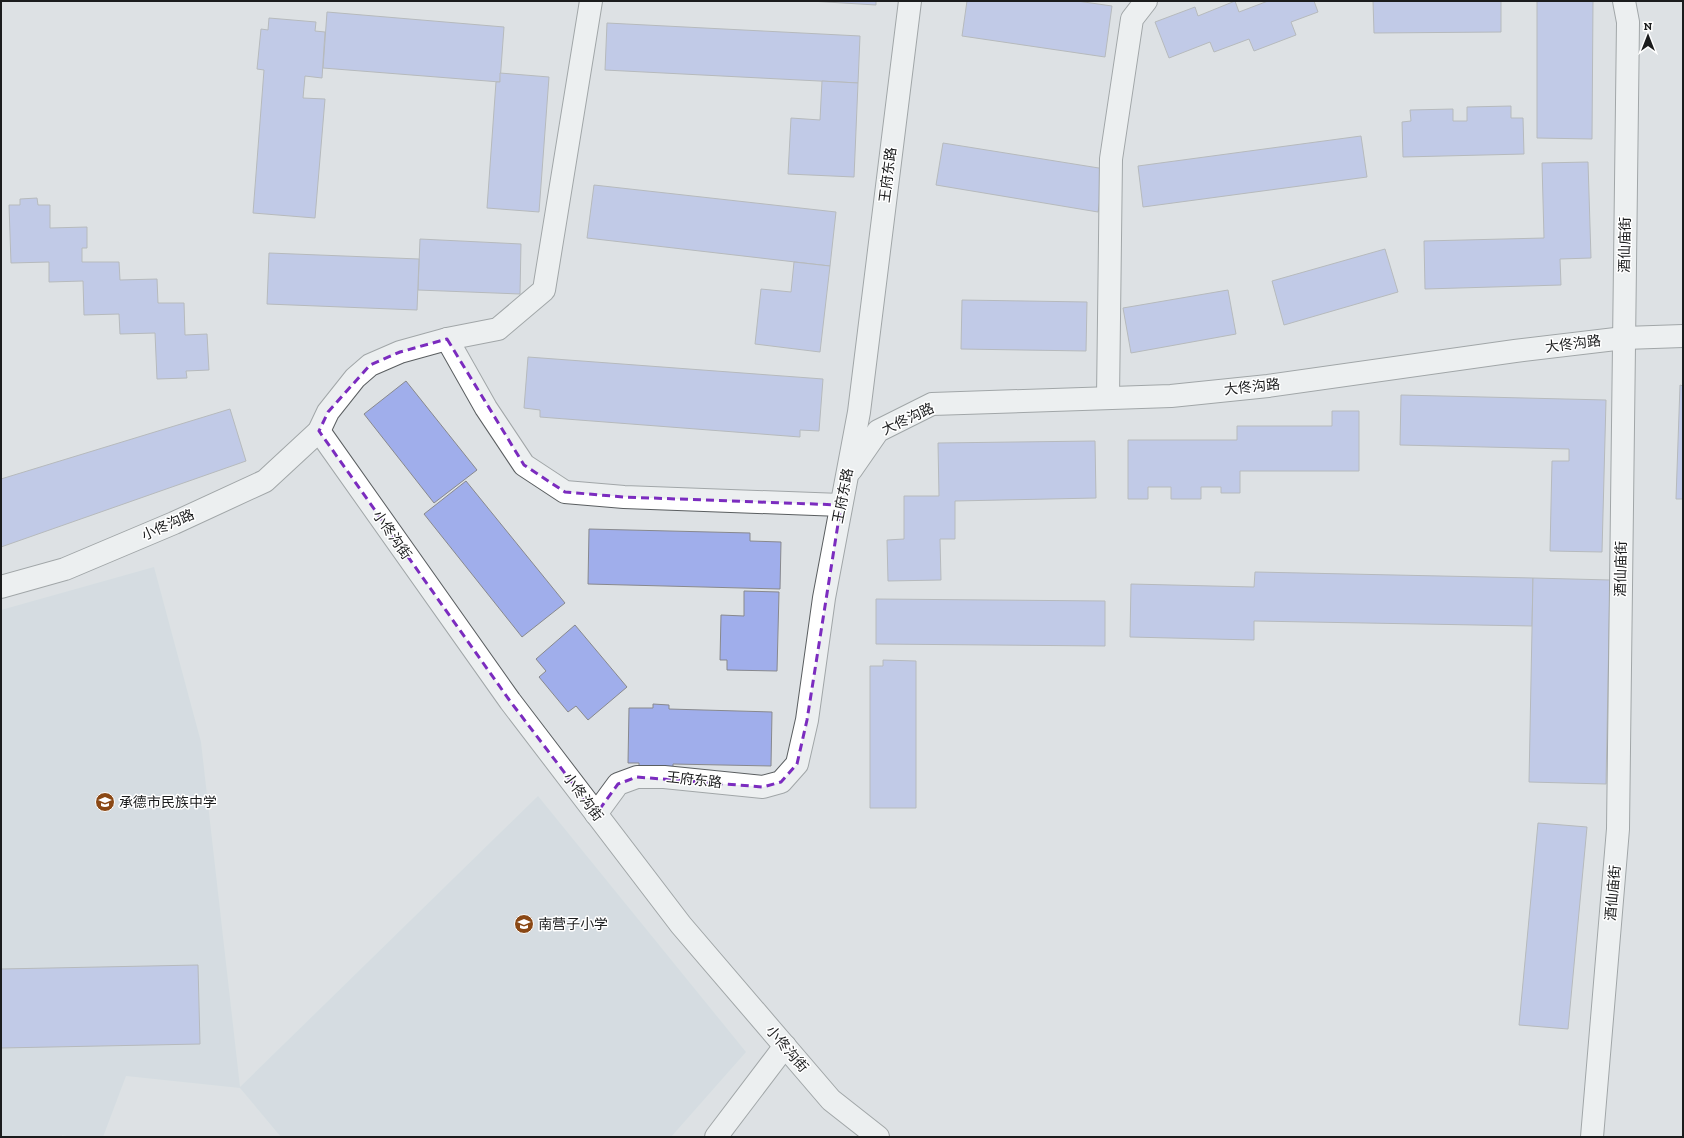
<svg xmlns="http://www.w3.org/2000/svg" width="1684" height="1138" viewBox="0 0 1684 1138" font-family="'Zilla Slab','Noto Sans SC',serif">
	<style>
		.built { fill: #ccd6de }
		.building { fill: #a0aeeb; stroke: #88898d }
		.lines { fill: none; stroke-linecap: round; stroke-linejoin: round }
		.minor-casing { stroke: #5a5e60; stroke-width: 24 }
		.minor { stroke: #fff; stroke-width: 22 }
		.marked { fill: none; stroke: #7b2cbf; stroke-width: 3; stroke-dasharray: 8 5; stroke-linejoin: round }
		.labels { text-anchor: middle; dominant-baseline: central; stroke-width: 3; stroke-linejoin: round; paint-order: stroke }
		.street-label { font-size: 14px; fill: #1b1c1d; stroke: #fff }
		.poi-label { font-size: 14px; fill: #1b1c1d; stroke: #fff; text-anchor: start }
	</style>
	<rect width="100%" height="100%" fill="#dde1e4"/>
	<path class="built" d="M154 567 201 742 240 1087 538 796 746 1052 671 1137H281L240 1088 126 1076 103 1137H71L62 1135V1137H1V610Z"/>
	<g class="building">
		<path d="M810 1H876V5Z"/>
		<path d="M967 1H1077L1112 6 1105 57 962 36Z"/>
		<path d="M1235 1 1239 12 1268 1H1314L1318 12 1291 22 1296 35 1254 51 1249 39 1214 52 1210 42 1169 58 1155 22 1195 7 1198 16Z"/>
		<path d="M1373 1H1501V32L1374 33Z"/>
		<path d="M1537 1H1593L1592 139 1537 138Z"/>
		<path d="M327 12 504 27 500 82 323 68Z"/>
		<path d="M269 18 316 22 315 31 325 32 322 78 305 76 303 98 325 99 315 218 253 213 264 70 257 69 261 29 268 30Z"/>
		<path d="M607 23 860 36 858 83 605 70Z"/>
		<path d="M500 73 549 77 539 212 487 208 496 82H500Z"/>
		<path d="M822 81 858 83 854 177 788 174 791 118 820 120Z"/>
		<path d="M1511 106V118H1523L1524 154 1403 157 1402 122 1411 121 1410 110 1453 109V121H1467V107Z"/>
		<path d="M1361 136 1367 177 1143 207 1138 166Z"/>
		<path d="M943 143 1105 169 1098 212 936 185Z"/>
		<path d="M1588 162 1591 258 1560 259 1561 285 1425 289 1424 241 1544 238 1542 163Z"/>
		<path d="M594 185 836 212 830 266 587 238Z"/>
		<path d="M37 198 38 205H50V228L87 227V248H82V262H119L120 280 157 279 158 303H184L185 335 207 334 209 370 186 371 187 378 157 379 155 333 120 334 119 314 84 315 83 281 49 282V262L11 263 9 205H20V199Z"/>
		<path d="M420 239 521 244 520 294 418 290Z"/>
		<path d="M1385 249 1398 292 1284 325 1272 281Z"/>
		<path d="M269 253 419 259 417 310 267 304Z"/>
		<path d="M794 262 830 266 820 352 755 344 761 289 791 292Z"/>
		<path d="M1228 290 1236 334 1131 353 1123 308Z"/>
		<path d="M962 300 1087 302 1086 351 961 349Z"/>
		<path d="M528 357 823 379 819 431 800 430V437L540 417V410L524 408Z"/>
		<path d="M406 381 477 470 434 503 364 414Z"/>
		<path d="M1680 385 1683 386V499H1676Z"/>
		<path d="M1401 395 1606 400 1602 552 1550 551 1552 461H1569V449L1400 445Z"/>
		<path d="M230 409 246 461 1 547V479Z"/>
		<path d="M1332 411H1359V471H1240V493H1221V487H1201V499H1171V487H1148V499H1128V440H1237V426H1332Z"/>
		<path d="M1095 441 1096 498 955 501V539H940L941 580 888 581 887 540 904 539V496H939L938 443Z"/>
		<path d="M466 481 565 603 522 637 424 514Z"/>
		<path d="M589 529 750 533V541L781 542 780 589 588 584Z"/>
		<path d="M1255 572 1533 578 1532 626 1254 621V640L1130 637 1131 584 1254 587Z"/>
		<path d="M1533 578 1610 580 1606 784 1529 782Z"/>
		<path d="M744 591 779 592 777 671 727 670V660H720L721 615 744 616Z"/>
		<path d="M876 599 1105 601V646L876 644Z"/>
		<path d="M575 625 627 687 588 720 576 706 568 712 539 677 546 671 536 659Z"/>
		<path d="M883 660 916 661V808H870V666H883Z"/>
		<path d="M653 704 669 705V709L772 712 771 766 673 764V769L639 768V763H628L629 708H653Z"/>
		<path d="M1538 823 1587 827 1568 1029 1519 1025Z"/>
		<path d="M198 965 200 1044 1 1048V969Z"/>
	</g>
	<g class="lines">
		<defs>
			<g id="minor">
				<path d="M447 339 486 408 524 465 565 492 624 497 841 505"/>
				<path d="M1108 398 1111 159 1132 19 1146 1"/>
				<path d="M319 431 510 701 681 925 831 1100 878 1137"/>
				<path d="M851 470 878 431 932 404 1171 396 1268 386 1515 351 1624 338 1683 336"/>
				<path d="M1 587 65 569 174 523 265 481 319 431 328 412 355 378 370 365 400 352 447 339 498 329 544 290 591 1"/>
				<path d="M596 814 618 784 637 777H664L763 787 781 782 797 764 807 720 824 598 859 412 910 1"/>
				<path d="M716 1137 785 1046"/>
				<path d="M1592 1137 1618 829 1628 22 1624 1"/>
			</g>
		</defs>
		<use href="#minor" class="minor-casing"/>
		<use href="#minor" class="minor"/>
	</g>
	<path d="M0 0H1684V1138H0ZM447 339 524 465 565 492 624 497 841 505 807 720 797 764 781 782 763 787 637 777 618 784 596 814 510 701 319 431 328 412 370 365 400 352Z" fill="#dde1e4" fill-opacity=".55" fill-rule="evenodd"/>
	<path class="marked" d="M447 339 524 465 565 492 624 497 841 505 807 720 797 764 781 782 763 787 637 777 618 784 596 814 510 701 319 431 328 412 370 365 400 352Z"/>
	<defs>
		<symbol id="school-disc" viewBox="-11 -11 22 22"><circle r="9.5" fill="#8a4815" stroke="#fff"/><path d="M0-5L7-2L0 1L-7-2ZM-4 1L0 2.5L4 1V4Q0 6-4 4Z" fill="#fff"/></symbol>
	</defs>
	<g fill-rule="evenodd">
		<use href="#school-disc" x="94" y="791" width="22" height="22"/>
		<use href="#school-disc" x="513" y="913" width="22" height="22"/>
	</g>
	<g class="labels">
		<g class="street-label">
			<text transform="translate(888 175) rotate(-83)">王府东路</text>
			<text transform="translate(1625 245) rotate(-89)">酒仙庙街</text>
			<text transform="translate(1573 344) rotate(-7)">大佟沟路</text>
			<text transform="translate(1252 387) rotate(-6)">大佟沟路</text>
			<text transform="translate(908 419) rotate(-25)">大佟沟路</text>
			<text transform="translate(843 496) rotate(-79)">王府东路</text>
			<text transform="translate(168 525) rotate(-24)">小佟沟路</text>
			<text transform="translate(392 535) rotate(55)">小佟沟街</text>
			<text transform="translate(1621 569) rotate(-89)">酒仙庙街</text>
			<text transform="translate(694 780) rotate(6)">王府东路</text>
			<text transform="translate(583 797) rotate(53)">小佟沟街</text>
			<text transform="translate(1613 893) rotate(-85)">酒仙庙街</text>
			<text transform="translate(787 1049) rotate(49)">小佟沟街</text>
		</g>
		<g class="poi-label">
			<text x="119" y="802">承德市民族中学</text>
			<text x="538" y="924">南营子小学</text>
		</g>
	</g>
	<rect width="1684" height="1138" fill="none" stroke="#1b1c1d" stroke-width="4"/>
	<g transform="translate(1648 36)" stroke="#ffffff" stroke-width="3" paint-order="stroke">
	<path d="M0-3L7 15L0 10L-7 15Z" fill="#1b1c1d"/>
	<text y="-6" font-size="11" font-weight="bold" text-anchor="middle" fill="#1b1c1d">N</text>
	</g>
</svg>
